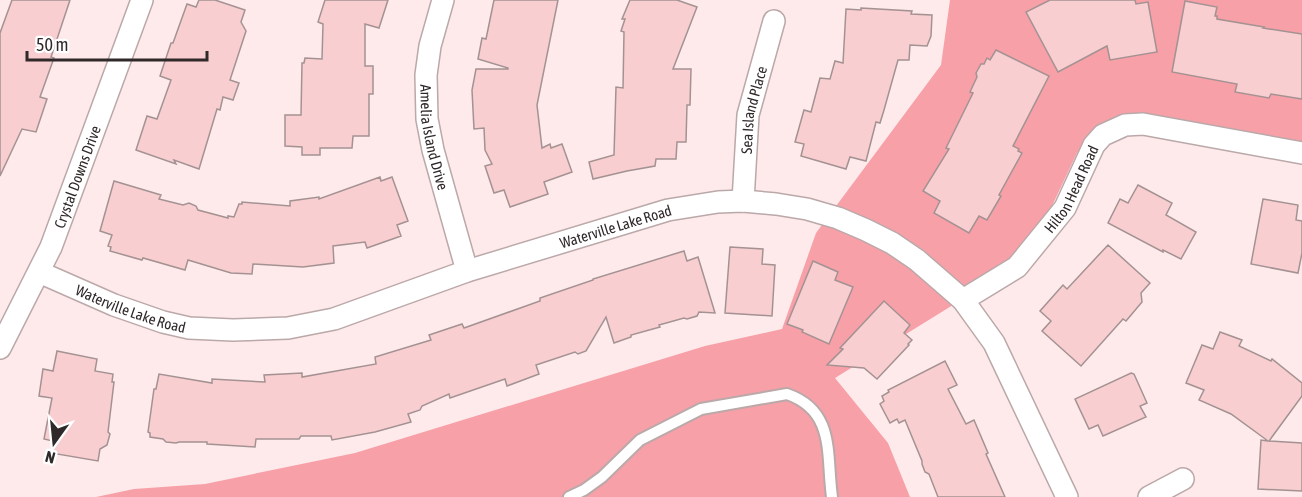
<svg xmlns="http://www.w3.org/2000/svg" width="1302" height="497" viewBox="0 0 1302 497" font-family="'Asap Condensed',sans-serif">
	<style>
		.green { fill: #f7a0a8 }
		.building { fill: #f8ced0; stroke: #a49293; stroke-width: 1.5 }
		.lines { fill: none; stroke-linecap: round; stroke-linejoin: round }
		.service-casing { stroke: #bba8a9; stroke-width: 14 }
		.minor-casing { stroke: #bba8a9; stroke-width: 24 }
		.service { stroke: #fff; stroke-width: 10 }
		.minor { stroke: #fff; stroke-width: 21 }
		.labels { text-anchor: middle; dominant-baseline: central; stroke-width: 4.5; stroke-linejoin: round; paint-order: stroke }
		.street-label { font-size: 15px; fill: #302929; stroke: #fff }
	</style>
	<rect width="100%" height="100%" fill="#feeaeb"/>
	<path class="green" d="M950 0H1302V152L1131 119 1087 138 1077 153 1051 208 1027 242 1000 267 961 300 835 378 888 443 910 497H96L134 489 205 484 355 453 705 346 782 329 816 233 941 65Z"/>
	<g class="building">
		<path d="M12 0H70L51 57 54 58 40 97 47 99 36 132 22 129 0 176V33Z"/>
		<path d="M199 0H215L245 10 241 22 246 31 230 80 239 83 233 100 223 97 220 110 217 109 199 169 174 160 176 164 136 150 147 116 157 119 171 80 160 76 171 43H173L187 4 196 7Z"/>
		<path d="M325 0H388L379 28 365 24V66H373V94H369V136H353L352 148H320V155H302V147L285 146V115H301L302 63H304L305 58 322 59 323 24 318 22Z"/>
		<path d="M494 0H558L537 105 542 148 550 144 551 148 562 144 572 172 544 182 548 194 510 207 504 190 494 193 485 166 492 164 485 150 484 128 474 129 472 90 476 69H508V68L478 59 482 38 486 39Z"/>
		<path d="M630 0H677L697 7 673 69H691L690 105H687L686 142H677L676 159H656L655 166 627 171 593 179 589 162 614 155 616 87 623 88 624 32 621 31 625 19H622Z"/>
		<path d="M1050 0H1135L1136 4 1148 2 1157 52 1110 60 1107 46 1058 72 1026 12Z"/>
		<path d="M1185 1 1217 7 1215 16H1217V19L1264 27 1263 28 1302 34V99L1271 94 1269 98 1235 92 1237 84 1172 72Z"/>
		<path d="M861 8 912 11 911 14 932 15 931 36 927 46 910 45 909 60H898L884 110 880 123 876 122 866 161 850 157 846 169 801 156 804 144 795 142 804 110 811 112 820 78 830 79 835 61 843 63 846 9 861 10Z"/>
		<path d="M996 50 1049 76 1013 146 1019 149 1018 151 1022 153 999 195 1001 196 987 220 979 216 969 233 934 213 940 201 923 191 949 149 946 148 973 93 970 92 977 77 976 73 981 64H984L987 58 990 60Z"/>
		<path d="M380 177 381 181 392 177 408 221 397 225 401 236 367 248 365 242 333 246 334 263 303 267 253 264 252 274 231 273 188 260 185 270 143 258 142 260 110 251 111 247 108 246 112 235 100 231 114 181 161 195 159 199 183 205 189 203 196 206 198 210 228 218V216L234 217 239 204H242V202L290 206V201L319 197V199Z"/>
		<path d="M1138 185 1172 203 1166 215 1196 232 1181 259 1163 250V252L1108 223 1120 199 1128 203Z"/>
		<path d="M1263 199 1298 205 1296 220 1302 221V253L1298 273 1251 264Z"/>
		<path d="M1108 245 1150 283 1141 293 1142 302 1126 321 1123 319 1081 366 1042 331 1051 321 1040 311 1063 285 1067 289Z"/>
		<path d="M730 247 763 249 762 264 775 265 772 316 725 313Z"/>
		<path d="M684 251 687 261 698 257 715 313 699 312 697 316 687 319 684 318 659 325 660 327 631 335V337L614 343 606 317 586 351 578 354 575 352 536 365 539 374 507 386 505 379 450 398 449 394 422 406 420 410 408 414 411 422 375 432 332 440 331 436H301L299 439H256L255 447 207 444V442H179L176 443 166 442 163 439 150 437V433L148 432 154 389H156L159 374 212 383V379L265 382 264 375 302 373V377L376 364 375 357 431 340 429 335 462 324 464 328 540 301V298L593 280V279Z"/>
		<path d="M813 261 838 272 835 280 853 287 829 344 802 332 803 330 787 324Z"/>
		<path d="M884 301 910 325 904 333 912 340 908 344 909 345 877 379 864 368 827 365 843 349 840 348Z"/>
		<path d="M1220 332 1242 340 1239 346 1271 361 1272 359 1302 383V396L1269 441 1302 443V491L1258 489 1261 440 1268 441 1231 414 1199 400 1204 390 1186 383 1202 345 1213 349Z"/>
		<path d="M57 351 97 359 95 371 113 374 112 382H114L108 432 110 434 107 445 100 449 98 461 51 453 53 441 44 439 52 398 39 396 43 369 53 371Z"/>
		<path d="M945 361 957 385 948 389 966 424 974 420 988 453 986 454 1005 497H938L929 474 925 472 922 464V461L905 420 899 423 897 419 890 423 880 404 884 401 882 396 889 392 888 390Z"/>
		<path d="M1131 373 1134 374 1147 403 1140 406 1146 417 1103 436 1098 425 1089 429 1075 399Z"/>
	</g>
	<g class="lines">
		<defs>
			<path id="service" d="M569 497 584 490 602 477 640 440 701 409 787 394C836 411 826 455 832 497"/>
			<g id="minor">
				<path id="s1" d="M443 0 430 46 426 75 427 119 433 150 467 271"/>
				<path id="s2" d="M743 201 748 115 774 21"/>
				<path id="s3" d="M39 272 114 305 163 322 189 328 233 330 288 328 334 319 467 271 668 210 718 202 743 201 776 204 807 209 838 218 866 230 892 243 917 260 963 300 994 343 1067 497"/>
				<path id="s4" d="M963 300 1017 267 1065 208 1094 145 1103 135 1125 125 1143 124 1302 153"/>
				<path id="s5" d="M0 348 51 247 142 0"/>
				<path d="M1149 497 1183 479"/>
			</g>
		</defs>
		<use href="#service" class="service-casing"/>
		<use href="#minor" class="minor-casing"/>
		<use href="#service" class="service"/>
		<use href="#minor" class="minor"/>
	</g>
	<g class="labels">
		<g class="street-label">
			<text stroke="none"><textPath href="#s2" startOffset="92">Sea Island Place</textPath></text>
			<text stroke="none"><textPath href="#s1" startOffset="140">Amelia Island Drive</textPath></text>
			<text stroke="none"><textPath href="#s5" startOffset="188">Crystal Downs Drive</textPath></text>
			<text stroke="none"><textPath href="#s4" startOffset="159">Hilton Head Road</textPath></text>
			<text stroke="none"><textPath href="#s3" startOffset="603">Waterville Lake Road</textPath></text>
			<text stroke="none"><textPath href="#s3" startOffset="99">Waterville Lake Road</textPath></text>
		</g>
	</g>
	<g transform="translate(54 443) rotate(195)" stroke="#ffffff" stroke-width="4.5" paint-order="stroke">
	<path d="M0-4.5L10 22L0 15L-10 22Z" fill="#302929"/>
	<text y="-9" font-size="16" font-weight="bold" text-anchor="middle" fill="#302929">N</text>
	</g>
	<path d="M27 51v9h180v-9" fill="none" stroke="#302929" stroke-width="3"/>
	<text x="36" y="51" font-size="18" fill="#302929" stroke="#ffffff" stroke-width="4.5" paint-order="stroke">50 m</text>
</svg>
